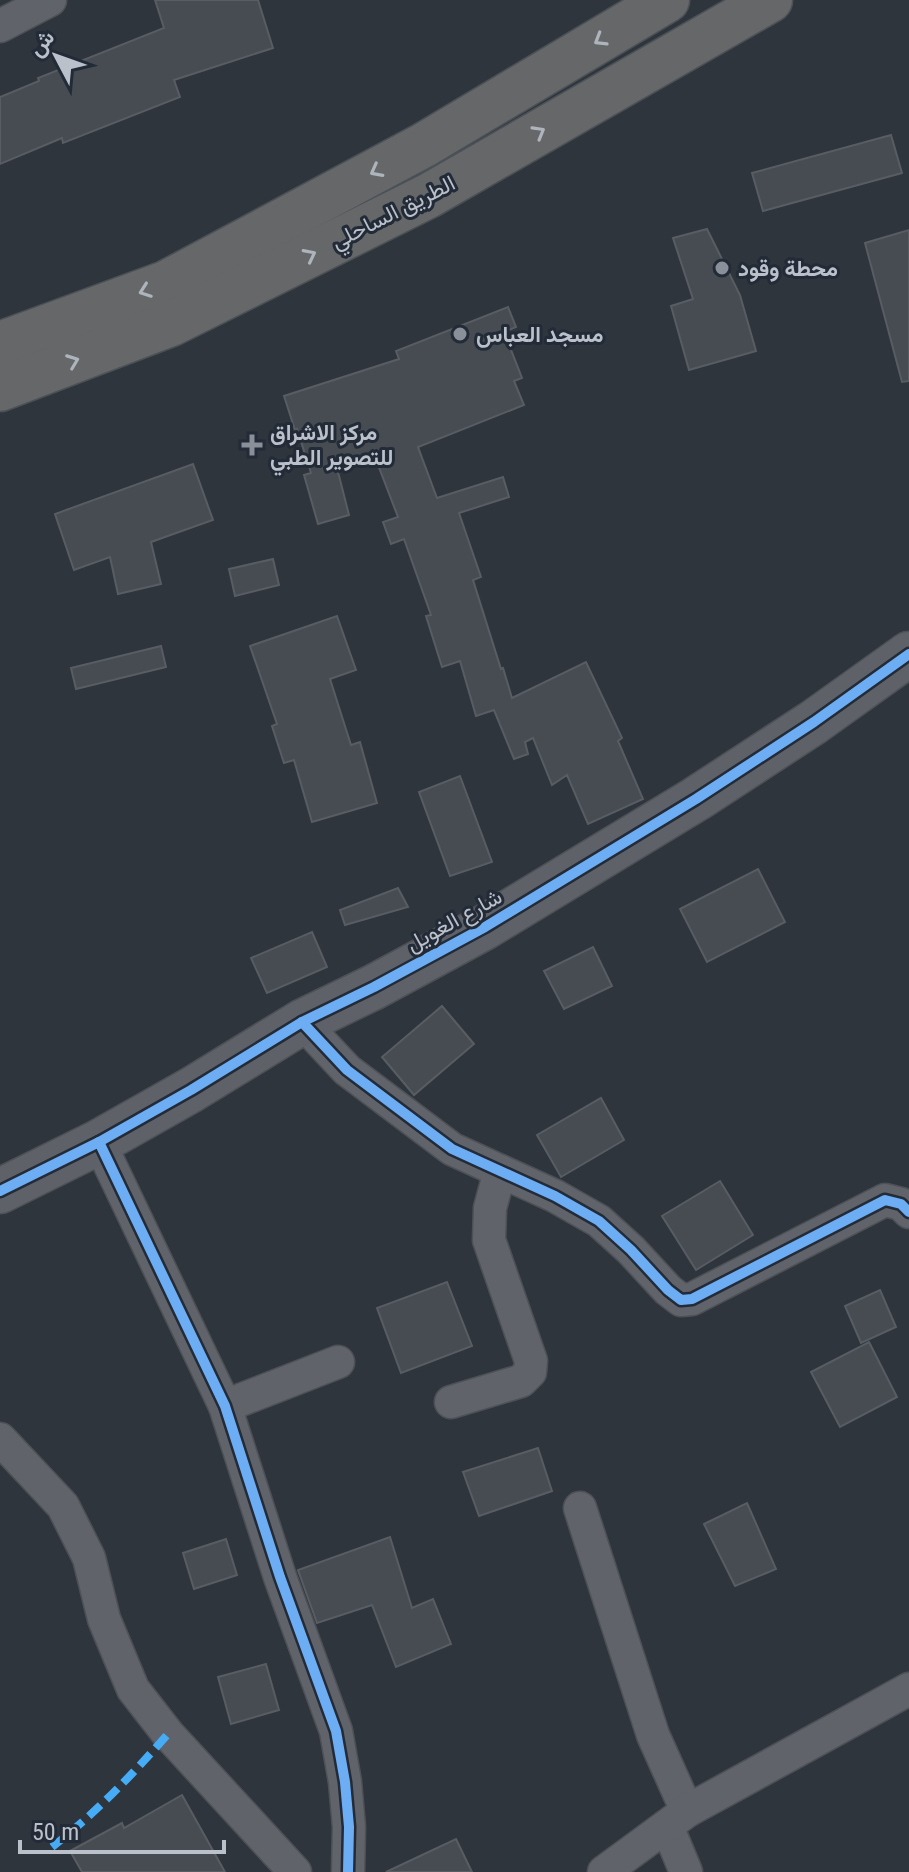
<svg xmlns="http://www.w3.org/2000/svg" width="909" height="1872" viewBox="0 0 909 1872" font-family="'Roboto Condensed',Vazirmatn,sans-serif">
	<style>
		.building { fill: #474c52; stroke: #585c63; stroke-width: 2 }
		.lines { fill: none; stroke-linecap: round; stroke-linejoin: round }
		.street-casing { stroke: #4d5157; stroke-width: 35 }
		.secondary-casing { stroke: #4d5157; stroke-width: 47 }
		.highway-casing { stroke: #4c5157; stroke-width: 47 }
		.street { stroke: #60636a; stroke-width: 32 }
		.secondary { stroke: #5e6268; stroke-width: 44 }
		.highway { stroke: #656769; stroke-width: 44 }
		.quiet { stroke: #46acf6; stroke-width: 8; stroke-dasharray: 16 8; stroke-linecap: butt }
		.cycleway-casing { stroke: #222b37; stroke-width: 15 }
		.cycleway { stroke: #6dadf4; stroke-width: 10 }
		.oneway { stroke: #aeb4bc }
		.poi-dot { fill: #8a9099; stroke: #222b37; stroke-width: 3 }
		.labels { text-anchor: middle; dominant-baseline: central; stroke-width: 6; stroke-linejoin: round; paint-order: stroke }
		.street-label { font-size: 22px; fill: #bbc1cb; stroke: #222b37 }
		.poi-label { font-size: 22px; font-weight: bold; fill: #bbc1cb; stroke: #222b37; text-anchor: start }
	</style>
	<rect width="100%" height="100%" fill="#2f353c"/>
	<g class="building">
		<path d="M155 0H258L273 48 174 80 180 97 63 143 62 138 0 164V97L39 81 38 78 164 28Z"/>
		<path d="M891 135 902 173 763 211 752 173Z"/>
		<path d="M707 229 740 295 756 351 689 370 671 306 693 299 673 238Z"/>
		<path d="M909 230V381L902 382 865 243Z"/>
		<path d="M508 307 516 327 504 332 522 378 514 381 524 405 418 447 437 498 503 477 509 497 459 513 481 577 473 580 501 669 503 668 512 698 586 662 622 738 618 741 643 799 588 824 567 775 552 785 533 738 525 742 528 754 514 759 494 710 476 716 460 661 442 667 426 616 431 615 404 539 391 544 383 522 398 517 373 452 336 464 349 515 318 524 304 475 311 473 297 429 295 430 284 396 399 359 396 351Z"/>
		<path d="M193 464 213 520 151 542 161 584 118 594 110 557 74 570 55 514Z"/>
		<path d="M273 559 279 585 235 596 229 569Z"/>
		<path d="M337 616 356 670 330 679 351 745 360 742 377 803 312 822 294 760 284 763 272 726 277 724 250 646Z"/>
		<path d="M161 646 166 667 76 689 71 668Z"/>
		<path d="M460 776 492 862 450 876 419 792Z"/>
		<path d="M758 869 785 922 707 962 680 909Z"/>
		<path d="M398 888 408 907 345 925 340 910Z"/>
		<path d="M312 932 327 967 267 993 251 958Z"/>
		<path d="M593 947 612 986 564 1009 544 971Z"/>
		<path d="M442 1006 474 1044 414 1095 382 1057Z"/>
		<path d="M601 1098 624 1140 561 1177 537 1135Z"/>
		<path d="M720 1181 753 1235 696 1270 662 1216Z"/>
		<path d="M447 1282 472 1346 401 1373 377 1308Z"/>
		<path d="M880 1290 896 1327 861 1343 845 1306Z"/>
		<path d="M869 1342 897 1397 840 1427 811 1372Z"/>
		<path d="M538 1448 552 1491 479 1516 463 1472Z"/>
		<path d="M747 1503 776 1569 735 1586 704 1524Z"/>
		<path d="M390 1537 412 1608 433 1599 451 1644 396 1667 372 1605 317 1623 298 1570Z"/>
		<path d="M226 1539 237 1575 194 1589 183 1553Z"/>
		<path d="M266 1664 279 1710 231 1724 218 1677Z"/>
		<path d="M182 1795 225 1872H82L70 1851 122 1823 124 1828Z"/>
		<path d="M456 1839 472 1872H386Z"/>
	</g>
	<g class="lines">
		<defs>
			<g id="street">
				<path d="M0 26 50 0"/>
				<path d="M302 1022 347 1070 452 1149 555 1196 599 1221 631 1250 668 1290 681 1300 692 1299 885 1200 901 1204 909 1212"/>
				<path d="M99 1142 225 1406 280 1577 336 1731 345 1782 349 1827 348 1872"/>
				<path d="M451 1402 521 1381 530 1372 531 1361 489 1240 490 1208 500 1171"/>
				<path d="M225 1406 338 1362"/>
				<path d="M0 1439 63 1506 89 1558 104 1619 133 1689 168 1734 295 1872"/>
				<path d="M580 1508 653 1735 687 1811"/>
				<path d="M667 1826 686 1872"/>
				<path d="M604 1872 687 1811 909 1689"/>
			</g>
			<path id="secondary" d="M0 1191 99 1142 191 1090 302 1022 374 987 485 927 696 799 814 722 909 654"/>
			<g id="highway">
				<path d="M0 344 166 283 424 145 667 0"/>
				<path d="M0 389 171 324 428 196 770 0"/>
			</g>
		</defs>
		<use href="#street" class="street-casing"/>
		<use href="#secondary" class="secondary-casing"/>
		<use href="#highway" class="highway-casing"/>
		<use href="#street" class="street"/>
		<use href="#secondary" class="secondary"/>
		<use href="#highway" class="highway"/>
		<path class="quiet" d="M52 1847C97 1812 130 1777 168 1734"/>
		<defs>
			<g id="cycleway">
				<path d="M302 1022 347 1070 452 1149 555 1196 599 1221 631 1250 668 1290 681 1300 692 1299 885 1200 901 1204 909 1212"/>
				<path d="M99 1142 225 1406 280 1577 336 1731 345 1782 349 1827 348 1872"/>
				<path d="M0 1191 99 1142 191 1090 302 1022 374 987 485 927 696 799 814 722 909 654"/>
			</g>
		</defs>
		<use href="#cycleway" class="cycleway-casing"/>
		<use href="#cycleway" class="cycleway"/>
	</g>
	<defs><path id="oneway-chevron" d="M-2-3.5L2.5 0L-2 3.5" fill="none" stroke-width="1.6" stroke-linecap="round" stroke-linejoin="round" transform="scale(2)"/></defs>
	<g class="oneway">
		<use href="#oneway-chevron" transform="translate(600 40) rotate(149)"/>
		<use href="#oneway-chevron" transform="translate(539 132) rotate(-30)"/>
		<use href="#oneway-chevron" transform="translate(376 171) rotate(152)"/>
		<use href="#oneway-chevron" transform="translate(310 255) rotate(-27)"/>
		<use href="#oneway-chevron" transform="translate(145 291) rotate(160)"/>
		<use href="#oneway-chevron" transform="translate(73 361) rotate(-21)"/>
	</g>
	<g class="poi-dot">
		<circle cx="722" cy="268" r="8"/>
		<circle cx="460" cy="334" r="8"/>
		<path d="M248 433h8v8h8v8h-8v8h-8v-8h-8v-8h8z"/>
	</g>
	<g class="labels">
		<g class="street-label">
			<text transform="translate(393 212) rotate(-27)">الطريق الساحلي</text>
			<text transform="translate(454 920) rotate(-29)">شارع الغويل</text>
		</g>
		<g class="poi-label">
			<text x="738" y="268">محطة وقود</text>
			<text x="476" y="334">مسجد العباس</text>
			<text x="270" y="432">مركز الاشراق<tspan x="270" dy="25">للتصوير الطبي</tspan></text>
		</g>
	</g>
	<g transform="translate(56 56) rotate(311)" stroke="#222b37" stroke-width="6" paint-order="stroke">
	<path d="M0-6L14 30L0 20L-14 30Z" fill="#bbc1cb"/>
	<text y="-12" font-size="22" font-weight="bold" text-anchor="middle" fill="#bbc1cb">ش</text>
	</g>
	<path d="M20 1840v12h204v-12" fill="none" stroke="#bbc1cb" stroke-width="4"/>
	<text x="32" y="1840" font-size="24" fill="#bbc1cb" stroke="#222b37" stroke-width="6" paint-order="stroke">50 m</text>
</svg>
